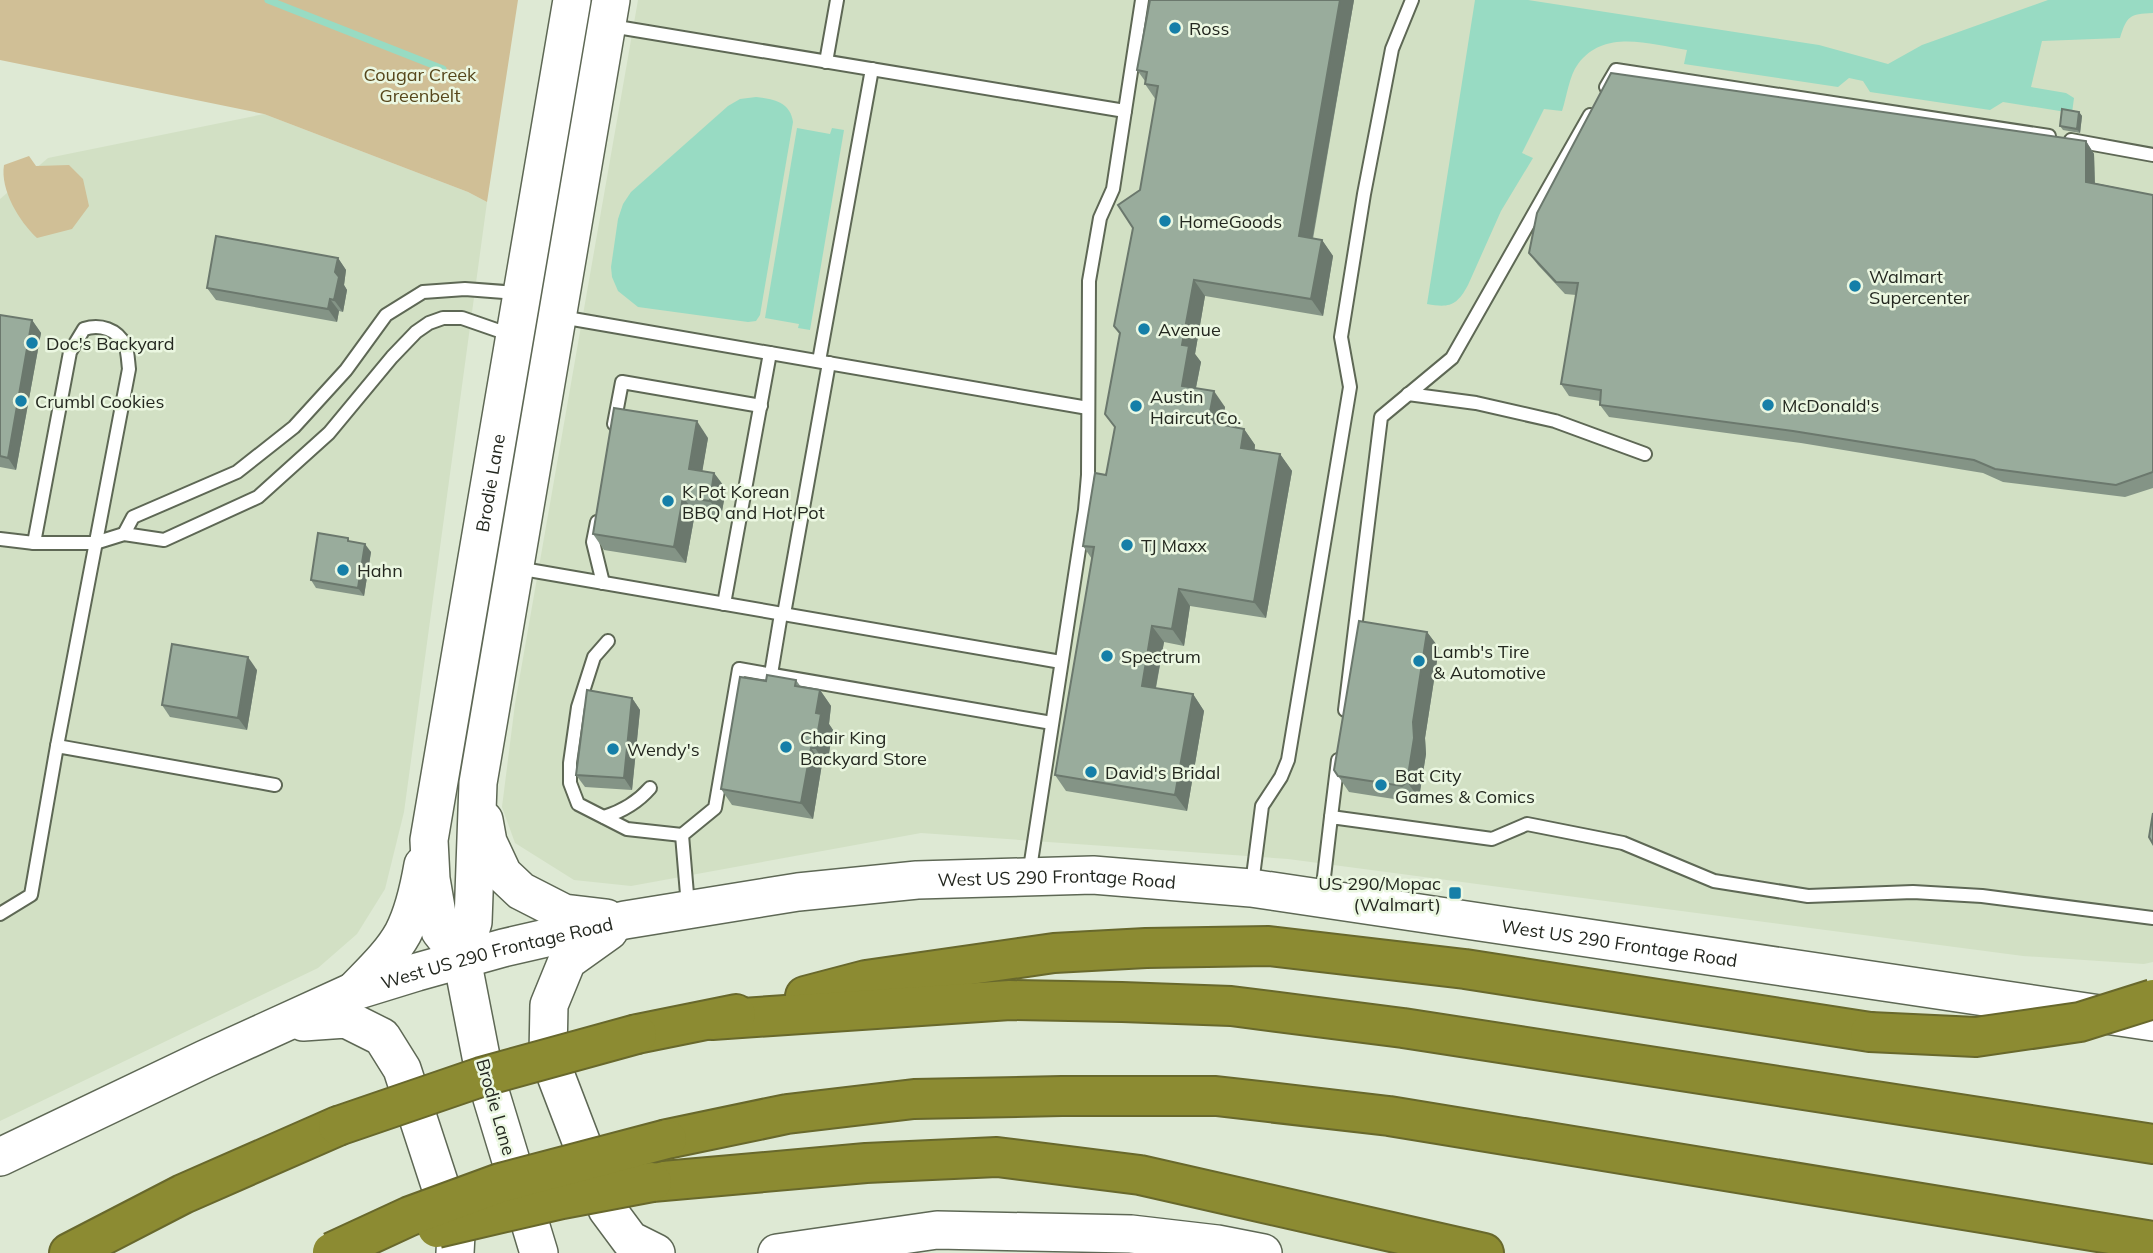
<svg xmlns="http://www.w3.org/2000/svg" width="2153" height="1253" viewBox="0 0 2153 1253" font-family="Mulish,sans-serif">
	<style>
		.built { fill: #d2e0c4 }
		.green { fill: #d0bf96 }
		.water { fill: #98dbc3 }
		.lines { fill: none; stroke-linecap: round; stroke-linejoin: round }
		.stream { stroke: #98dbc3; stroke-width: 7 }
		.service-casing { stroke: #5e6855; stroke-width: 16 }
		.secondary-casing { stroke: #5e6855; stroke-width: 40 }
		.motorway-casing { stroke: #68682c; stroke-width: 42 }
		.service { stroke: #fff; stroke-width: 12 }
		.secondary { stroke: #fff; stroke-width: 37 }
		.motorway { stroke: #8c8b32; stroke-width: 38 }
		.motorway-bridge-casing { stroke: #68682c; stroke-width: 42; stroke-linecap: butt }
		.motorway-bridge { stroke: #8c8b32; stroke-width: 38 }
		.wall { fill: #849486 }
		.shaded-wall { fill: #6b786d }
		.building { fill: #99ac9c; stroke: #6b786d; stroke-width: 2 }
		.poi-dot { fill: #157fa8; stroke: #ebf7e1; stroke-width: 2.5 }
		.labels { text-anchor: middle; dominant-baseline: central; stroke-width: 5; stroke-linejoin: round; paint-order: stroke }
		.poi-label { font-size: 18px; fill: #242820; stroke: #ebf7e1; text-anchor: start }
		.park-label { font-size: 18px; fill: #56461b; stroke: #ebf7e1 }
		.street-label { font-size: 18px; fill: #242820; stroke: #ebf7e1 }
	</style>
	<rect width="100%" height="100%" fill="#dee9d4"/>
	<g class="built">
		<path d="M638 0H2153V962L2144 964 2023 956 1288 859 921 833 631 886 574 880 515 843 502 807 515 704Z"/>
		<path d="M264 114 468 192 487 202 404 812 385 889 357 934 318 968 0 1121V199L48 158Z"/>
	</g>
	<g class="green">
		<path d="M0 0H518L487 202 468 192 264 114 0 60Z"/>
		<path d="M29 156 36 166 69 165 83 179 89 206 72 229 37 238C19 221 0 190 4 165Z"/>
	</g>
	<g class="water">
		<path d="M1475 0H1528L1819 45 1888 64 1922 45 2048 0H2153V13C2129 14 2127 16 2120 38L2042 41 2031 87 2066 93 2074 98 2072 113 2003 102 1990 110 1870 92 1863 81 1849 78 1838 87 1684 64 1687 50C1651 45 1605 28 1578 64 1569 76 1567 96 1562 111L1544 109 1522 153 1533 158 1501 211 1468 285C1457 306 1449 308 1427 304Z"/>
		<path d="M756 97C774 99 790 102 793 122L760 315 756 321 748 322 638 307 618 291 612 277 611 267 618 219 623 204 631 192 728 106 740 99Z"/>
		<path d="M797 128 830 134 832 128 844 130 810 330 798 328 799 324 765 318Z"/>
	</g>
	<g class="lines">
		<path class="stream" d="M268 0 443 69"/>
		<defs>
			<g id="service">
				<path d="M611 26 1125 111"/>
				<path d="M826 62 837 0"/>
				<path d="M1606 87 1616 70 2049 136"/>
				<path d="M2071 140 2153 155"/>
				<path d="M561 317 1088 408"/>
				<path d="M819 361 872 69"/>
				<path d="M1408 394 1476 403 1555 421 1645 454"/>
				<path d="M614 424 622 382 761 406"/>
				<path d="M597 522 593 542 603 583"/>
				<path d="M124 534 133 517 237 472 294 427 346 370 386 315 423 292 465 289 518 293"/>
				<path d="M0 539 34 543H95L124 534 164 540 258 497 329 433 392 357 416 332 429 323 443 318H462L511 335"/>
				<path d="M34 543 70 352 84 329C100 324 117 329 125 345 128 351 128 362 129 369L57 746"/>
				<path d="M517 568 1061 662"/>
				<path d="M724 604 770 353"/>
				<path d="M784 614 829 363"/>
				<path d="M608 641 594 657 578 707 570 763V783L578 804 627 829 682 835"/>
				<path d="M771 674 781 614"/>
				<path d="M1345 710 1381 417 1452 358 1590 115"/>
				<path d="M604 817C623 811 637 803 650 788"/>
				<path d="M1331 817 1338 760"/>
				<path d="M1029 875 1085 510 1088 475 1089 281 1100 218 1113 189 1142 0"/>
				<path d="M1252 884 1262 806 1281 777 1288 760 1350 387 1341 337 1364 194 1392 49 1412 0"/>
				<path d="M1322 894 1331 817 1492 839 1527 824 1623 843 1714 881 1808 896 1913 892 1982 896 2153 918"/>
				<path d="M688 906 682 835 715 808 739 669 1052 723"/>
				<path d="M0 914 31 895 57 746 275 785"/>
			</g>
			<g id="secondary">
				<path d="M484 820 488 842 503 874 521 891 564 913 606 918"/>
				<path d="M609 931 567 961 549 1005 548 1055 607 1209 630 1240 656 1253"/>
				<path d="M462 959 473 922 478 783 611 0"/>
				<path d="M353 992C370 974 391 955 403 933 414 912 419 888 423 865"/>
				<path d="M303 1022 346 1019 382 1037 402 1069 456 1234 455 1253"/>
				<path id="s1" d="M0 1157 205 1059 352 992 417 972 503 948 625 920 798 892 917 880 1093 875 1251 888 2153 1022"/>
				<path id="s2" d="M539 1253 484 1072 462 959 440 931 431 879 429 840 572 0"/>
				<path d="M777 1253 937 1230 1131 1234 1217 1244 1263 1253"/>
			</g>
			<g id="motorway">
				<path d="M805 996 866 980 1054 953 1146 948 1269 946 1465 969 1870 1032"/>
				<path d="M712 1020 1010 1000 1122 1002 1231 1006 1403 1028 2153 1144"/>
				<path d="M637 1034 736 1014"/>
				<path d="M667 1139 787 1114 914 1099 1062 1096H1216L1389 1116 2153 1241"/>
				<path d="M652 1182 866 1163 997 1157 1140 1175 1484 1253"/>
				<path d="M69 1253 183 1194 338 1126"/>
			</g>
		</defs>
		<use href="#service" class="service-casing"/>
		<use href="#secondary" class="secondary-casing"/>
		<use href="#motorway" class="motorway-casing"/>
		<use href="#service" class="service"/>
		<use href="#secondary" class="secondary"/>
		<use href="#motorway" class="motorway"/>
		<defs>
			<g id="motorway-bridge">
				<path d="M1870 1032 1976 1037 2080 1022 2153 999"/>
				<path d="M338 1126 481 1077 637 1034"/>
				<path d="M437 1228 562 1199 652 1182"/>
				<path d="M332 1252 410 1216 500 1183 667 1139"/>
			</g>
		</defs>
		<use href="#motorway-bridge" class="motorway-bridge-casing"/>
		<use href="#motorway-bridge" class="motorway-bridge"/>
	</g>
	<g class="wall">
		<path d="M1150 0H1354L1313 239 1322 240 1333 256 1323 316 1205 296 1195 354 1201 362 1196 388 1225 407 1222 425 1244 429 1255 445V450L1280 454 1292 471 1266 618 1190 606 1184 646 1164 642 1156 688 1193 694 1204 711 1187 811 1066 791 1055 775 1092 559 1083 546 1106 475 1115 428 1120 334 1114 326 1140 190 1156 100 1145 84V81L1137 70Z"/>
		<path d="M2079 112 2082 116 2080 133 2063 130 2060 126Z"/>
		<path d="M2086 141 2094 154 2095 183 2153 195V488L2125 497 2003 482 1983 473 1801 443 1609 417 1600 405V401L1569 396 1561 384 1576 295 1565 294 1538 265 1529 253Z"/>
		<path d="M338 258 346 270 344 285 347 290 343 312 339 311 337 322 216 300 207 288Z"/>
		<path d="M0 315 32 320 41 333 16 470 0 467Z"/>
		<path d="M708 438 702 471 714 473 726 489 721 517 695 513 686 563 604 550 593 534Z"/>
		<path d="M351 542 371 552 364 596 316 588 311 580Z"/>
		<path d="M1427 632 1439 648 1425 738 1426 754 1419 798 1413 802 1349 792 1334 770Z"/>
		<path d="M257 670 247 730 170 717 162 705Z"/>
		<path d="M796 680 801 687 820 690 831 706 829 724 833 730 827 765 822 764 813 819 732 805 721 789 766 681Z"/>
		<path d="M632 698 640 710 632 790 585 787 576 775Z"/>
	</g>
	<g class="shaded-wall">
		<path d="M1340 0H1354L1310 252 1299 236Z"/>
		<path d="M2079 112 2082 116 2080 133 2077 129Z"/>
		<path d="M2086 141 2094 154 2095 194 2086 182Z"/>
		<path d="M1322 240 1333 256 1323 316 1311 299Z"/>
		<path d="M338 258 346 270 344 285 347 290 343 312 334 300 335 272Z"/>
		<path d="M1194 280 1205 296 1195 354 1201 362 1193 402 1182 386V345Z"/>
		<path d="M330 299 339 311 337 322 328 309Z"/>
		<path d="M32 320 41 333 16 470 8 458Z"/>
		<path d="M1214 391 1225 407 1220 439 1208 422Z"/>
		<path d="M697 421 708 438 700 485 689 469Z"/>
		<path d="M1244 429 1255 445 1252 464 1241 448Z"/>
		<path d="M1280 454 1292 471 1266 618 1254 602Z"/>
		<path d="M714 473 726 489 721 517 710 501Z"/>
		<path d="M683 497 695 513 686 563 674 547Z"/>
		<path d="M365 544 371 552 364 596 358 588Z"/>
		<path d="M1179 589 1190 606 1184 646 1172 629Z"/>
		<path d="M1152 626 1164 642 1153 702 1142 686Z"/>
		<path d="M1427 632 1439 648 1425 738 1426 754 1419 798 1407 782 1413 722Z"/>
		<path d="M248 657 257 670 247 730 238 718Z"/>
		<path d="M820 690 831 706 829 724 833 730 827 765 815 748 816 713Z"/>
		<path d="M1193 694 1204 711 1187 811 1175 795Z"/>
		<path d="M632 698 640 710 632 790 624 778Z"/>
		<path d="M811 748 822 764 813 819 801 803Z"/>
	</g>
	<g class="building">
		<path d="M1150 0H1340L1299 236 1322 240 1311 299 1194 280 1182 345 1189 346 1182 386 1214 391 1208 422 1244 429 1241 448 1280 454 1254 602 1179 589 1172 629 1152 626 1142 686 1193 694 1175 795 1055 775 1094 547 1083 546 1095 473 1106 475 1115 427 1105 414 1120 333 1114 326 1133 228 1118 205 1140 190 1158 86 1145 84 1147 72 1137 70Z"/>
		<path d="M1611 73 2086 141V182L2153 195V472L2116 485 1995 469 1974 460 1793 431 1600 405 1601 390 1561 384 1578 283 1556 282 1529 253 1537 213Z"/>
		<path d="M2062 109 2079 112 2077 129 2060 126Z"/>
		<path d="M216 236 338 258 335 272 339 277 334 300 330 299 328 309 207 288Z"/>
		<path d="M0 315 32 320 8 458 0 456Z"/>
		<path d="M614 408 697 421 689 469 714 473 710 501 683 497 674 547 593 534Z"/>
		<path d="M318 533 348 538V541L365 544 358 588 311 580Z"/>
		<path d="M1359 621 1427 632 1413 722 1414 738 1407 782 1402 786 1338 776 1334 770Z"/>
		<path d="M172 644 248 657 238 718 162 705Z"/>
		<path d="M767 675 796 680 795 686 820 690 816 713 821 714 815 748H811L801 803 721 789 740 677 766 681Z"/>
		<path d="M587 690 632 698 624 778 576 775Z"/>
		<path d="M2153 813V844L2149 837Z"/>
	</g>
	<g class="poi-dot">
		<circle cx="1175" cy="28" r="7"/>
		<circle cx="1165" cy="221" r="7"/>
		<circle cx="1855" cy="286" r="7"/>
		<circle cx="1144" cy="329" r="7"/>
		<circle cx="32" cy="343" r="7"/>
		<circle cx="21" cy="401" r="7"/>
		<circle cx="1768" cy="405" r="7"/>
		<circle cx="1136" cy="406" r="7"/>
		<circle cx="668" cy="501" r="7"/>
		<circle cx="1127" cy="545" r="7"/>
		<circle cx="343" cy="570" r="7"/>
		<circle cx="1107" cy="656" r="7"/>
		<circle cx="1419" cy="661" r="7"/>
		<circle cx="786" cy="747" r="7"/>
		<circle cx="613" cy="749" r="7"/>
		<circle cx="1091" cy="772" r="7"/>
		<circle cx="1381" cy="785" r="7"/>
		<rect x="1448" y="886" width="14" height="14" rx="3.5"/>
	</g>
	<g class="labels">
		<g class="poi-label">
			<text x="1189" y="28">Ross</text>
			<text x="1179" y="221">HomeGoods</text>
			<text x="1869" y="276">Walmart<tspan x="1869" dy="21">Supercenter</tspan></text>
			<text x="1158" y="329">Avenue</text>
			<text x="46" y="343">Doc's Backyard</text>
			<text x="1150" y="396">Austin<tspan x="1150" dy="21">Haircut Co.</tspan></text>
			<text x="35" y="401">Crumbl Cookies</text>
			<text x="1782" y="405">McDonald's</text>
			<text x="682" y="491">K Pot Korean<tspan x="682" dy="21">BBQ and Hot Pot</tspan></text>
			<text x="1141" y="545">TJ Maxx</text>
			<text x="357" y="570">Hahn</text>
			<text x="1433" y="651">Lamb's Tire<tspan x="1433" dy="21">&amp; Automotive</tspan></text>
			<text x="1121" y="656">Spectrum</text>
			<text x="800" y="737">Chair King<tspan x="800" dy="21">Backyard Store</tspan></text>
			<text x="627" y="749">Wendy's</text>
			<text x="1105" y="772">David's Bridal</text>
			<text x="1395" y="775">Bat City<tspan x="1395" dy="21">Games &amp; Comics</tspan></text>
			<text x="1441" y="883" text-anchor="end">US 290/Mopac<tspan x="1441" dy="21">(Walmart)</tspan></text>
		</g>
		<g class="park-label">
			<text x="420" y="74">Cougar Creek<tspan x="420" dy="21">Greenbelt</tspan></text>
		</g>
		<g class="street-label">
			<text stroke="none"><textPath href="#s2" startOffset="794">Brodie Lane</textPath></text>
			<text stroke="none"><textPath href="#s1" startOffset="1106">West US 290 Frontage Road</textPath></text>
			<text stroke="none"><textPath href="#s1" startOffset="1673">West US 290 Frontage Road</textPath></text>
			<text stroke="none"><textPath href="#s1" startOffset="539">West US 290 Frontage Road</textPath></text>
			<text transform="translate(496 1107) rotate(74)">Brodie Lane</text>
		</g>
	</g>
</svg>
